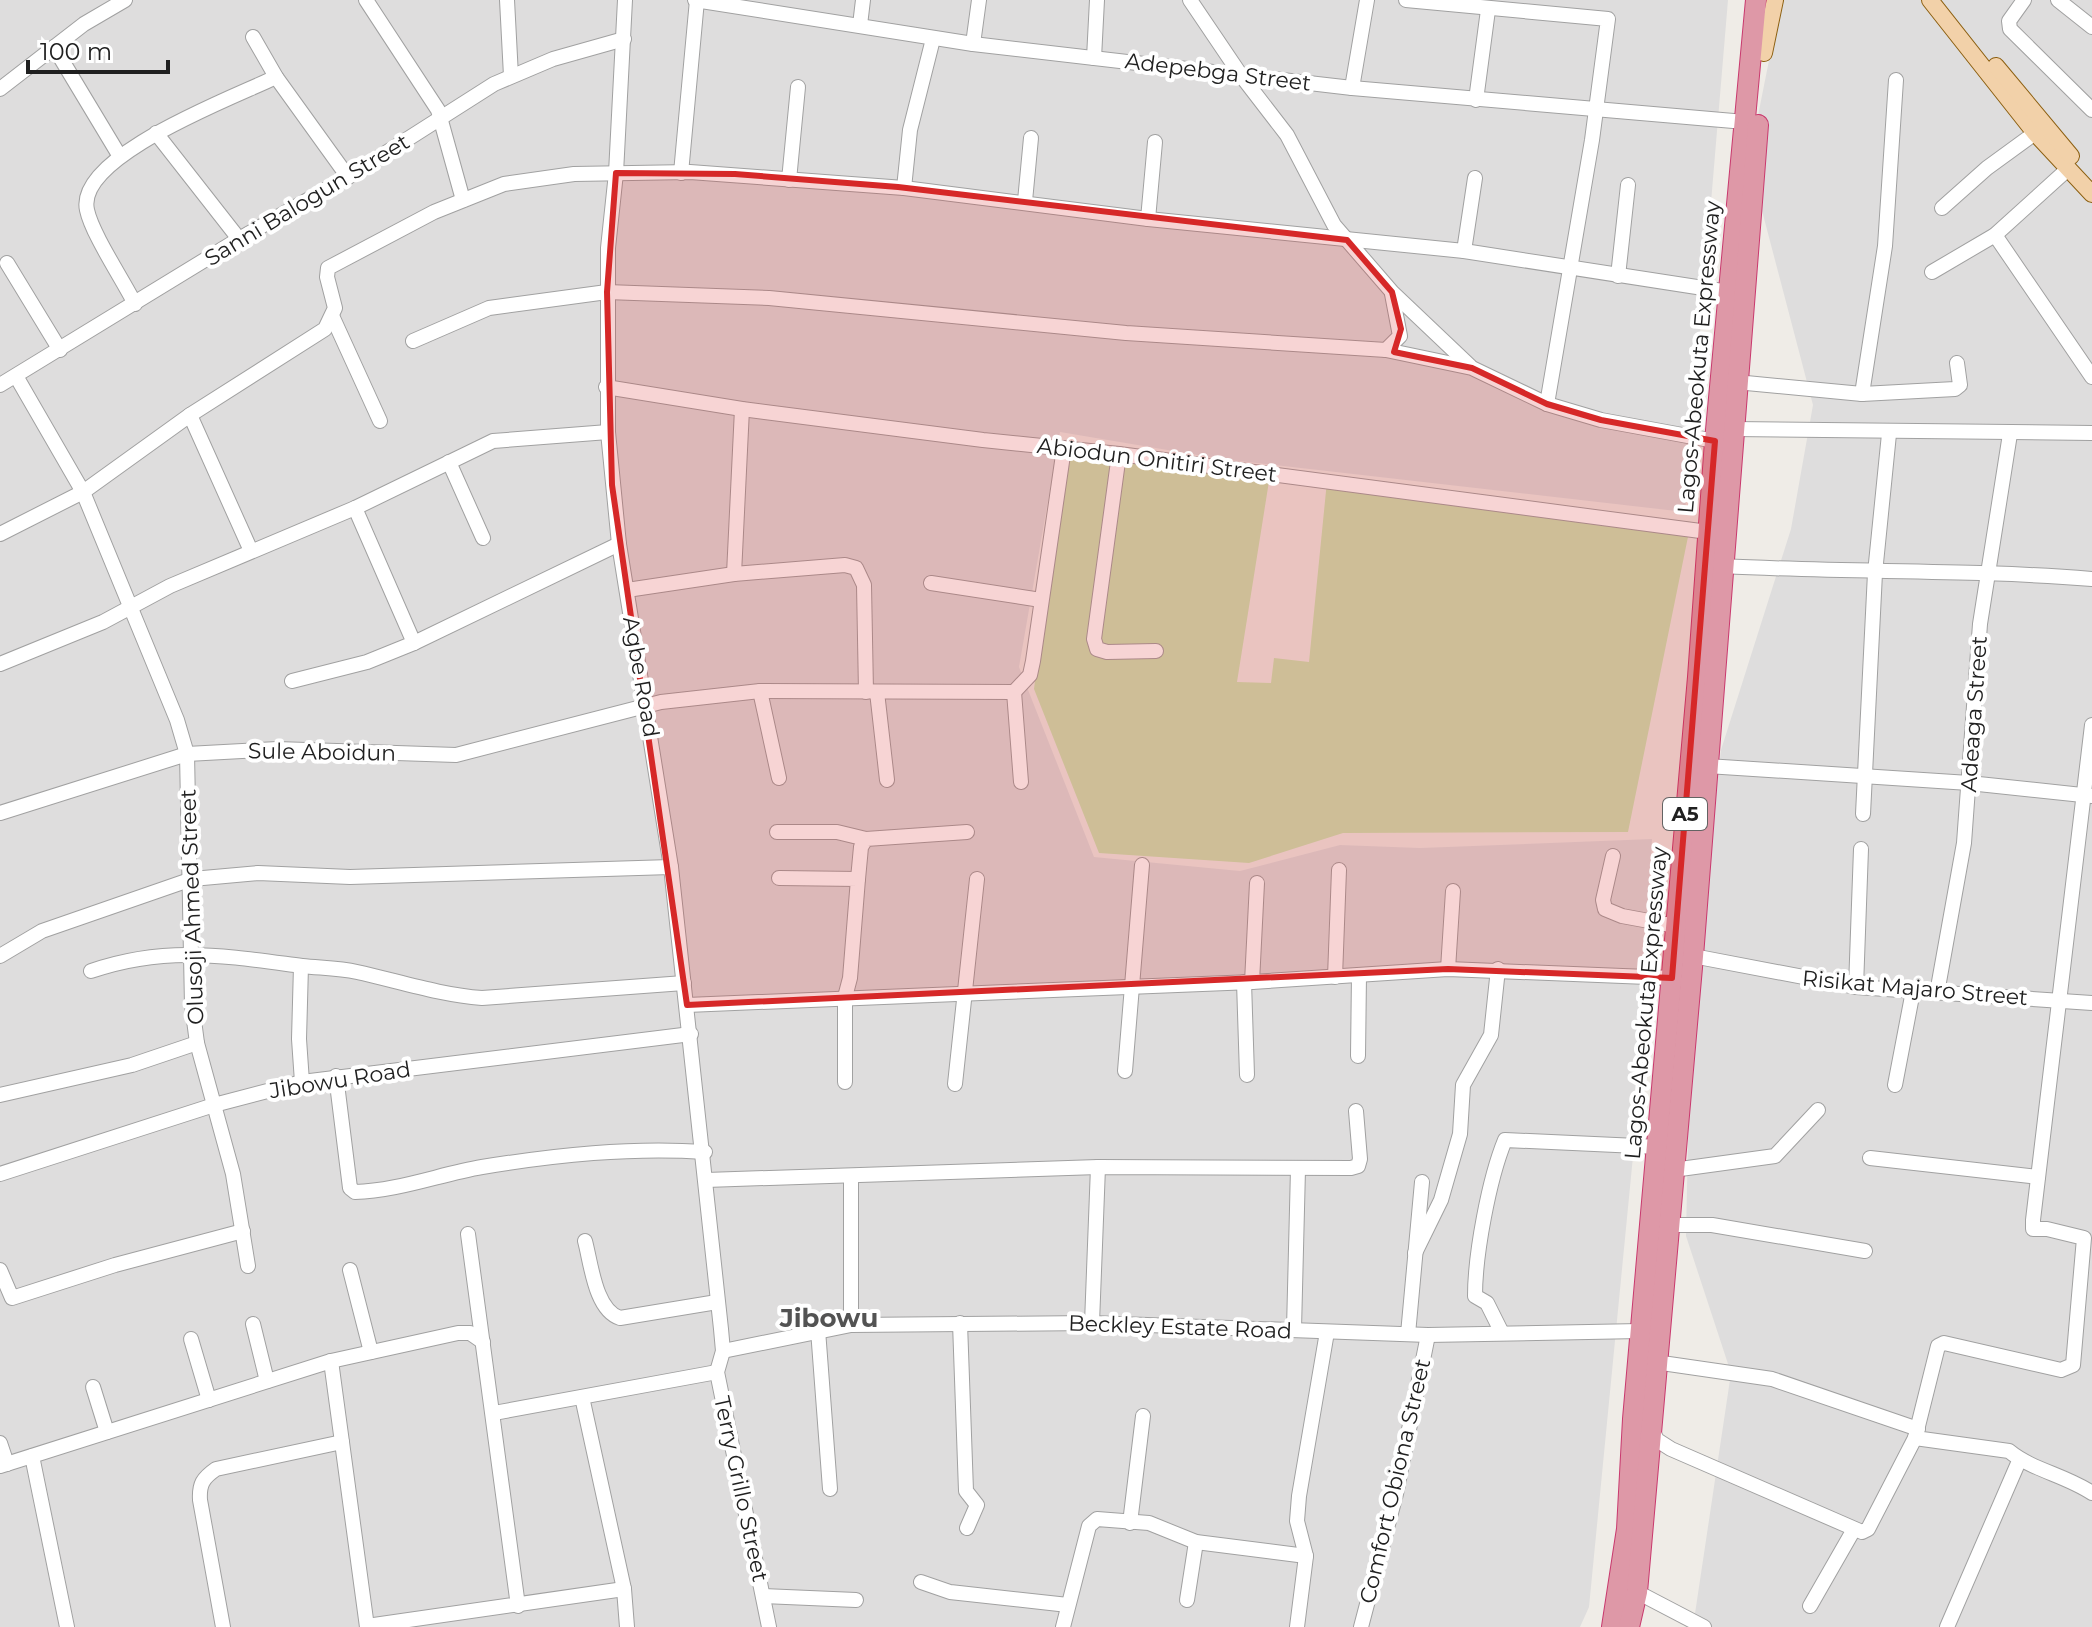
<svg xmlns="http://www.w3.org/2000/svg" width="2092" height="1627" viewBox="0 0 2092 1627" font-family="Montserrat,sans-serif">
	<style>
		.residential { fill: #dedddd }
		.grass { fill: #cce4b3 }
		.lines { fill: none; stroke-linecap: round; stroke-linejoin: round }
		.minor-casing { stroke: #a1a1a1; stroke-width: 16 }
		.major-casing { stroke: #8c5f10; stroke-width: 18 }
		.highway-casing { stroke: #c9396e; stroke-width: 22 }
		.minor { stroke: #fff; stroke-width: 14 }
		.major { stroke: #f2d1a9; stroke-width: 16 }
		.highway { stroke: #de98a7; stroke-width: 20 }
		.marked { fill: #d62828; fill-opacity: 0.2; stroke: #d62828; stroke-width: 6; stroke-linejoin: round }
		.labels { text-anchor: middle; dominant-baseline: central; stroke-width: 8; stroke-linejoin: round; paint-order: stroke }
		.shield { fill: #fff; stroke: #636363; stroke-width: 2 }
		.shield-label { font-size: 20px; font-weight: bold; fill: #202020 }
		.street-label { font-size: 22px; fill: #202020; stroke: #fff }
		.quarter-label { font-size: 26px; font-weight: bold; fill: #535353; stroke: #fff }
	</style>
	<rect width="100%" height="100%" fill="#efece7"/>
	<g class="residential">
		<path d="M0 0H1728L1685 512 1221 459 1060 432 1019 667 1094 857 1240 871 1340 845 1420 848 1652 839 1643 1054 1589 1607 1580 1627H0Z"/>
		<path d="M1781 0H2092V1627H1693L1731 1373 1686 1236 1691 997 1721 750 1791 529 1813 405 1749 161Z"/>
	</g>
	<path class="grass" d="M1063 452 1270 475 1237 682 1271 683 1274 658 1309 662 1327 481 1691 522 1628 832 1343 833 1249 863 1099 853 1034 689Z"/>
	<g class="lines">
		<defs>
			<g id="minor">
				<path d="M366 0 438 110 463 200"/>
				<path d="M507 0 511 76"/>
				<path d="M625 0 616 173 608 248V432L619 544 671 867 721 1329 723 1351 717 1372 769 1627"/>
				<path d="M695 0 973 44 1352 88 1745 122"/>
				<path d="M1190 0 1240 74 1287 135 1334 225 1392 292 1470 366"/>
				<path d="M1406 0 1608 19 1592 140 1547 404"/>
				<path d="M2024 0 2009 21 2010 29 2092 110"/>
				<path d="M2058 0 2092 27"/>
				<path d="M860 25 863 0"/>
				<path d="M253 37 276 77 348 177"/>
				<path d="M973 44 979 0"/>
				<path d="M54 47 119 155"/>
				<path d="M1094 58 1097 0"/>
				<path d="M1352 88 1367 0"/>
				<path d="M0 89 84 24 125 0"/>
				<path d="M1476 100 1488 10"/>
				<path d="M156 133 239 239"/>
				<path d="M681 173 697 0"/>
				<path d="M789 180 798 87"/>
				<path d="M904 188 910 130 933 39"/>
				<path d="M1025 201 1031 138"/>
				<path d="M1942 208 1987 168 2035 133"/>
				<path d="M1148 219 1155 142"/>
				<path d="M1995 235 2092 377"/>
				<path d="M1464 251 1475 178"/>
				<path d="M7 263 60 350"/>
				<path d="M1932 272 1995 235 2069 168"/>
				<path d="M1618 276 1628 185"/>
				<path d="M135 304C123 280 92 234 87 210 75 156 235 97 276 77"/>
				<path d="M333 318 380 421"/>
				<path d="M413 341 489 308 607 292 769 298 1126 333 1386 350 1472 368 1547 404 1601 420 1715 441"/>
				<path d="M1386 350 1400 336 1392 294"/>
				<path d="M16 376 83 492 177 720 187 754 192 1005 197 1043 233 1174 248 1266"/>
				<path d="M1736 382 1862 394 1955 389 1960 385 1957 363"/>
				<path d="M0 385 239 239 348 177 494 84 553 59 624 39"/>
				<path d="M606 387 742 409 983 440 1119 454 1708 532"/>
				<path d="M1862 394 1885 246 1896 80"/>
				<path d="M190 415 251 551"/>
				<path d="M1733 429 2092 433"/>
				<path d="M1119 454 1094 639 1097 649 1107 652 1156 651"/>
				<path d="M449 462 483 538"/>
				<path d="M355 508 414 643"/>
				<path d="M0 534 83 492 190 415 325 329 335 308 327 277 328 268 434 212 504 184 574 174 690 172 904 188 1148 219 1464 251 1729 292"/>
				<path d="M1724 566C1847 573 1969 569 2092 579"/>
				<path d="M734 574 742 409"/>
				<path d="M931 583 1041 600"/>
				<path d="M627 590 734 574 845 565 856 568 864 585 866 692"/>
				<path d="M0 664 103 622 170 586 355 508 493 441 608 432"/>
				<path d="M292 681 367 662 414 643 619 544"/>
				<path d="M760 691 779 778"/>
				<path d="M877 692 887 780"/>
				<path d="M1014 692 1021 782"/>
				<path d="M1707 766 1969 783 2092 796"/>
				<path d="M0 813 187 754 277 749 456 755 661 702 760 691 1014 692 1030 675 1033 661 1064 448"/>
				<path d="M1863 814 1875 573 1889 434"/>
				<path d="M777 832H837L866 839"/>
				<path d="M1613 856 1603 900 1605 909 1622 916 1676 926"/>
				<path d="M779 878 858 879 850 978 845 997V1082"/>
				<path d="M858 879 861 847 866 839 967 832"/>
				<path d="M0 956 42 931 192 879 258 873 350 877 671 867"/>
				<path d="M1693 956 1856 987 2092 1003"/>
				<path d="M301 966 299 1039 302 1082"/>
				<path d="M1448 969 1453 891"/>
				<path d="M91 971C166 945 226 956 302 966 320 968 339 968 357 972 398 981 440 995 482 998L684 983"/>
				<path d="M1335 977 1339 870"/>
				<path d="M1244 982 1247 1075"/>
				<path d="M1252 982 1257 883"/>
				<path d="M1856 987 1861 849"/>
				<path d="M1937 993 1964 843 1980 624 2010 434"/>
				<path d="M687 1005 1252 982 1448 969 1672 978"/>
				<path d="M1358 1056 1359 975"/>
				<path d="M1125 1071 1142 865"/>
				<path d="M336 1076 350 1188 355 1192C397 1191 441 1174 482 1167 556 1155 630 1147 705 1152"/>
				<path d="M955 1084 977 879"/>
				<path d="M1895 1085 1913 991"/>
				<path d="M0 1095 132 1065 197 1043"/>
				<path d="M1870 1158 2038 1177"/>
				<path d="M1673 1170 1775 1156 1818 1110"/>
				<path d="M0 1174 214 1105 302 1082 691 1034"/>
				<path d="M706 1180 1098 1167 1351 1168 1358 1166 1360 1159 1356 1111"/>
				<path d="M1668 1225H1712L1865 1251"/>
				<path d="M468 1234 518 1606"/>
				<path d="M585 1241C591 1263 595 1310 620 1318L717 1302"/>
				<path d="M1415 1253 1441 1200 1460 1134 1463 1085 1491 1035 1498 969"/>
				<path d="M0 1270 12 1298 115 1265 243 1231"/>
				<path d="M350 1270 371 1352"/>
				<path d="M960 1323 966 1491 977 1505 967 1528"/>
				<path d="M1092 1323 1098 1167"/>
				<path d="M253 1324 267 1381"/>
				<path d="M851 1325V1176"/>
				<path d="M1294 1329 1298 1169"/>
				<path d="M818 1330 830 1489"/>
				<path d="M1502 1333 1487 1303 1475 1296C1475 1254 1489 1179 1505 1140L1659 1147"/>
				<path d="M1408 1334 1422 1182"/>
				<path d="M191 1339 209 1400"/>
				<path d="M723 1351 851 1325 1092 1323 1428 1335 1640 1331"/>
				<path d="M331 1361 367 1627"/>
				<path d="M1655 1362 1772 1379 1918 1429"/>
				<path d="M93 1387 107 1432"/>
				<path d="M582 1397 624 1589 627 1627"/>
				<path d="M494 1413 717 1372"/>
				<path d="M1651 1427 1657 1440 1671 1449 1862 1532 1868 1529 1915 1438 1938 1346 1944 1343 2061 1370 2073 1365 2084 1238 2047 1229H2033V1220L2092 725"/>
				<path d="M1915 1438 2009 1451C2032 1470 2065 1475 2092 1493"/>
				<path d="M0 1443 7 1464"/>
				<path d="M32 1456 67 1627"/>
				<path d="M0 1466 331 1361 458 1333H470L483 1342"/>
				<path d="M1130 1523 1143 1416"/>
				<path d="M921 1582 950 1592 1068 1605"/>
				<path d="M1637 1592 1704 1627"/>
				<path d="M763 1596 856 1600"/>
				<path d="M1187 1600 1196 1542"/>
				<path d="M1810 1606 1853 1531"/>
				<path d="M367 1626 624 1589"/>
				<path d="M223 1627 200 1500C199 1484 203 1478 216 1469L342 1442"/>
				<path d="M1063 1627 1089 1526 1097 1519 1149 1523 1196 1542 1306 1556"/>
				<path d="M1297 1627 1306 1556 1297 1521 1299 1496 1327 1332"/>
				<path d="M1361 1627 1396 1494 1428 1335"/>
				<path d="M1947 1627 2019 1461"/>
			</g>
			<g id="major">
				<path d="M1930 0 2035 133 2092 194"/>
				<path d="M1764 53 1775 0"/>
				<path d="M1996 66 2071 156"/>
			</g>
			<g id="highway">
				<path d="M1612 1627 1627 1529 1633 1419 1698 677 1715 441 1756 0"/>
				<path d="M1629 1627 1637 1592 1693 956 1758 125"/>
			</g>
		</defs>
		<use href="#minor" class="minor-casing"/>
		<use href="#major" class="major-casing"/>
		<use href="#highway" class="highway-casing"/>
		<use href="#minor" class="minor"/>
		<use href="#major" class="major"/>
		<use href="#highway" class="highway"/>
	</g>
	<path class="marked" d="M616 173 735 174 898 187 1347 240 1392 292 1401 329 1394 352 1472 368 1547 404 1601 420 1715 441 1672 978 1448 969 687 1005 612 485 607 292Z"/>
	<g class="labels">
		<rect class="shield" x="1663" y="798" width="44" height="32" rx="6"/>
		<g class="shield-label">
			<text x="1685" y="814">A5</text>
		</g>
		<g class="street-label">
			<text transform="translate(1218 72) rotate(7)">Adepebga Street</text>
			<text transform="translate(307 200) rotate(-31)">Sanni Balogun Street</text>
			<text transform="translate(1699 357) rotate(-85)">Lagos-Abeokuta Expressway</text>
			<text transform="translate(1157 460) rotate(7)">Abiodun Onitiri Street</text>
			<text transform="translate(641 677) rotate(80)">Agbe Road</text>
			<text transform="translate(1974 714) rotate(-86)">Adeaga Street</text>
			<text transform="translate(322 752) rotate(1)">Sule Aboidun</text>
			<text transform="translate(192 907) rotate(-92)">Olusoji Ahmed Street</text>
			<text transform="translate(1915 988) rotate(5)">Risikat Majaro Street</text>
			<text transform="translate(1646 1003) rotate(-85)">Lagos-Abeokuta Expressway</text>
			<text transform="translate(340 1080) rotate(-9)">Jibowu Road</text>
			<text transform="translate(1180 1327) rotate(2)">Beckley Estate Road</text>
			<text transform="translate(1395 1481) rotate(-77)">Comfort Obiona Street</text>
			<text transform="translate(741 1489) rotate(78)">Terry Grillo Street</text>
		</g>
		<g class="quarter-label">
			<text x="829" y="1318">Jibowu</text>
		</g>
	</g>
	<path d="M28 60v12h140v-12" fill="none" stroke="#202020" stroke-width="4"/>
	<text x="40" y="60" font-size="24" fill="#202020" stroke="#ffffff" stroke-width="6" paint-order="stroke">100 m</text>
</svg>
